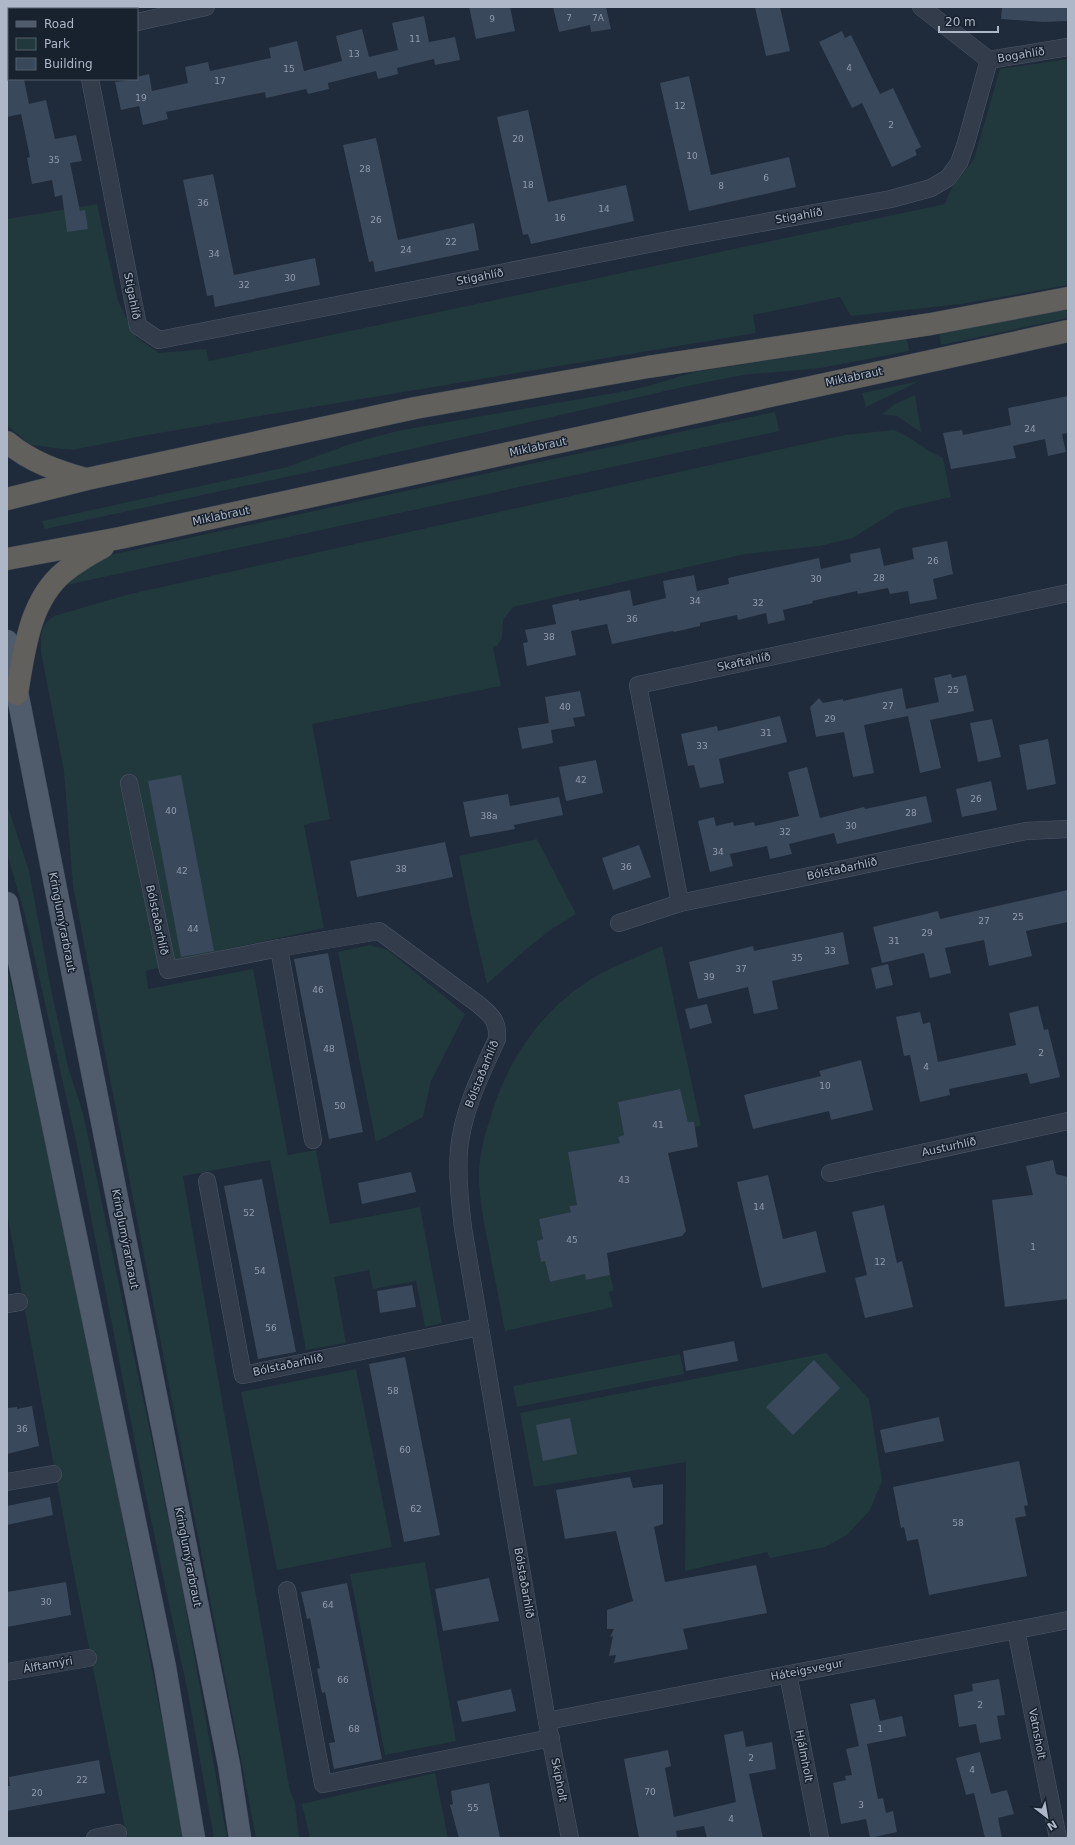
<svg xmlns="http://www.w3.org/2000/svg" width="1075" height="1845" viewBox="0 0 1075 1845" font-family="'DejaVu Sans',sans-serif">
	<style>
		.green { fill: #21393c }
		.building { fill: #3a485b }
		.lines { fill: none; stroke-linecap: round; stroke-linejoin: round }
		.minor-casing { stroke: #4d5766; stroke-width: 18 }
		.primary-casing { stroke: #3c4655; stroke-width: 23 }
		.trunk-casing { stroke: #3a4452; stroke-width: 23 }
		.minor { stroke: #323c4b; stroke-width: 17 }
		.primary { stroke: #505b6b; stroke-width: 22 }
		.trunk { stroke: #61605c; stroke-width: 22 }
		.labels { text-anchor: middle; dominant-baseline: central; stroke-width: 3; stroke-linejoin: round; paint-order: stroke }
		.number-label { font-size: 9px; fill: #909bad }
		.street-label { font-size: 11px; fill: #adb7c8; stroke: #18222f }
	</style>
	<rect width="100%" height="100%" fill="#1f2a3b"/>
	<g class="green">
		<path d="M1068 59V285L961 304 851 316 840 297 753 315 756 333 147 435 73 450 30 445 7 425V219L97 204 118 301 136 337 159 353 206 349 209 361 945 204 950 191 974 159 1000 69Z"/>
		<path d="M1068 308V318L941 345 939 333Z"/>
		<path d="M907 339 909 351 821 368 743 375 692 385 328 468 45 529 42 521 287 467 353 443 397 431 631 390 652 385 694 372Z"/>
		<path d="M920 381 866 407 862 393Z"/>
		<path d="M915 395 921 432 897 416 882 414 895 404Z"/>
		<path d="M775 412 779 431 62 586 96 558C322 510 548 459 775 412Z"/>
		<path d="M894 430C912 437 925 450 943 458L951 497 899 509 853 538 820 546 745 554 513 607 503 620 502 638 497 646 493 647 501 686 312 724 330 819 304 825 324 928 227 949 146 971 148 989 253 969 288 1155 316 1150 330 1224 420 1207 442 1323 425 1327 416 1281 373 1289 369 1270 334 1277 346 1343 306 1350 270 1160 183 1176 290 1791 295 1803 299 1838H256L73 886 64 771 41 652C41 635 39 626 54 616L130 594 845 435Z"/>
		<path d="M7 804 29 871 51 989 68 1067 83 1113 178 1565 227 1838H214L188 1693 140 1468 77 1145 26 919 7 853Z"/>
		<path d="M537 839 576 914 549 931 524 951 487 984 471 915 459 856Z"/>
		<path d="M370 945 388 950 465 1014 431 1081 423 1117 376 1142 338 952Z"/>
		<path d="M662 946 701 1126 695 1127 694 1122H688L679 1089 618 1102 624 1135 618 1137 620 1143 568 1152 577 1205 569 1206 571 1212 539 1219 543 1239 537 1241 541 1261H545L550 1282 585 1274 587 1280 610 1275 614 1290 609 1292 613 1307 505 1331C500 1303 494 1276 489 1248 484 1222 478 1196 479 1170 480 1154 484 1137 489 1122 505 1064 538 1013 590 980 612 966 638 957 662 946Z"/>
		<path d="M7 968 66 1210 126 1537 185 1838H127L70 1553 7 1213Z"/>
		<path d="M826 1353 869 1399 882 1481 870 1510 847 1535 825 1547 770 1558 767 1552 685 1571 686 1462 534 1487 520 1413Z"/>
		<path d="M680 1354 684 1374 517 1407 513 1386Z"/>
		<path d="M356 1369 392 1547 277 1570 241 1392Z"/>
		<path d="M425 1562 456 1741 385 1755 350 1574Z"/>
		<path d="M435 1773 448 1838H310L302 1804Z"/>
	</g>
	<g class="building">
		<path d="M469 7H510L515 31 476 39Z"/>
		<path d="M553 7H606L611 29 591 32 590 25 559 32Z"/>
		<path d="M755 7H780L790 51 766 56Z"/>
		<path d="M1002 7H1068V21L1044 22 1001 19Z"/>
		<path d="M424 16 429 42 455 37 460 60 435 65 434 59 397 68 398 74 378 79 376 71 328 83 329 89 308 94 306 89 266 98 265 92 166 112 168 119 143 125 139 106 121 110 115 82 137 79V77L149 74 152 91 188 83 185 67 208 62 210 71 271 58 269 48 297 41 304 71 342 61 336 36 362 29 369 57 398 50 392 23Z"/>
		<path d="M842 31 845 38 851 35 880 94 893 88 921 147 915 150 917 155 892 167 862 103 852 108 819 42Z"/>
		<path d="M689 76 711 175 789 157 796 187 689 211 660 83Z"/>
		<path d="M7 79H24L29 104 46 100 55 139 76 135 82 161 70 163 80 211 85 210 88 229 67 232 62 195 55 197 52 180 32 184 27 158 30 157 21 114 7 117Z"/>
		<path d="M528 110 548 202 626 185 634 221 531 244 528 234 523 235 497 117Z"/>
		<path d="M376 138 398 240 474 223 479 250 375 272 373 261 369 262 343 145Z"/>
		<path d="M213 174 234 275 315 258 320 285 215 307 213 295 207 296 183 180Z"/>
		<path d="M1068 396V433L1062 434 1066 452 1048 456 1045 439 1013 446 1016 458 951 469 943 433 962 430 963 435 1011 425 1008 408Z"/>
		<path d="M947 541 953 574 933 579 937 599 910 604 908 591 890 594 888 588 858 594 857 591 812 601 813 603 783 610 785 620 768 624 766 613 738 620 737 615 700 623V626L674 632 673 631 612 644 607 624 571 631 576 655 527 666 523 643 528 642 525 630 556 624 552 605 579 599V601L630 590 633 606 666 598 663 581 694 575 697 591 729 584 728 578 819 558 821 569 851 562 850 554 880 548 884 566 914 559 912 548Z"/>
		<path d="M951 674 952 678 966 675 974 711 930 720 941 768 920 773 908 716 864 725 874 773 853 777 844 732 816 737 810 707 819 698 823 703 843 699V701L902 688 906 709 939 702 934 678Z"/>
		<path d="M580 691 585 716 573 718 575 726 551 730 553 743 522 749 518 728 549 723 545 697Z"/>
		<path d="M780 716 787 742 719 759 724 783 700 788 694 765 688 766 681 734 717 726 718 731Z"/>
		<path d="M992 719 1001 757 978 762 970 723Z"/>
		<path d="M1048 739 1056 784 1027 790 1019 745Z"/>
		<path d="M596 760 603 793 566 801 559 767Z"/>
		<path d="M807 767 820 818 864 807 865 809 926 796 932 822 837 844 834 833 789 844 792 854 770 859 767 846 730 854 733 866 710 872 698 821 714 817 716 826 733 822 734 826 754 822 755 826 799 816 788 772Z"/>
		<path d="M181 775 214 951 181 957 148 781Z"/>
		<path d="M991 781 997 810 962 817 956 789Z"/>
		<path d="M508 794 510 806 559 797 563 815 514 825 515 829 470 837 463 802Z"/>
		<path d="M445 842 453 877 357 897 350 861Z"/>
		<path d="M639 845 651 877 613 890 602 858Z"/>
		<path d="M1068 890V922L1026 931 1032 956 989 966 984 940 945 948 951 973 930 978 924 953 882 963 873 927 938 911 940 919Z"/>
		<path d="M843 932 849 964 772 981 778 1009 754 1014 748 987 698 999 689 962 753 946 754 951Z"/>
		<path d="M328 953 363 1132 329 1139 294 959Z"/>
		<path d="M888 964 893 985 876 989 871 968Z"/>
		<path d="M707 1004 712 1023 690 1029 685 1009Z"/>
		<path d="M1038 1006 1044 1030 1048 1029 1060 1077 1030 1084 1027 1073 949 1089 950 1095 920 1102 910 1055 904 1056 896 1017 920 1012 923 1024 930 1022 938 1062 1016 1045 1009 1013Z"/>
		<path d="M861 1060 873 1110 831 1120 829 1111 753 1129 744 1095 821 1076 819 1071Z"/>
		<path d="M680 1089 688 1122H694L698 1147 668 1153 686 1231 682 1236 607 1253 610 1275 586 1280 585 1274 550 1282 545 1261 541 1262 537 1241 543 1239 539 1219 571 1212 569 1206 577 1205 568 1152 620 1143 618 1137 624 1135 618 1102Z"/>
		<path d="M1053 1160 1056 1174 1068 1177V1299L1005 1307 992 1200 1033 1195 1026 1166Z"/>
		<path d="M411 1172 416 1192 362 1204 358 1183Z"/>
		<path d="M768 1175 783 1239 816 1231 826 1272 762 1288 737 1182Z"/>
		<path d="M262 1179 296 1352 258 1359 224 1186Z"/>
		<path d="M884 1205 897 1263 902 1261 913 1307 865 1318 855 1278 867 1275 852 1212Z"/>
		<path d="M412 1285 416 1307 380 1313 377 1291Z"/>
		<path d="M734 1341 738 1361 686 1371 683 1351Z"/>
		<path d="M405 1357 440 1535 404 1542 369 1364Z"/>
		<path d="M814 1360 840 1388 793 1435 766 1407Z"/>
		<path d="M32 1406 39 1446 7 1454V1408L17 1407V1409Z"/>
		<path d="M939 1417 944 1441 885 1453 880 1430Z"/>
		<path d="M570 1418 577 1454 543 1461 536 1425Z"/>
		<path d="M1019 1461 1028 1505 1024 1506 1026 1516 1015 1518 1027 1576 929 1595 918 1539 907 1541 904 1527 901 1528 893 1487Z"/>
		<path d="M630 1477 633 1488 663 1484V1524L654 1527 665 1582 756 1565 767 1613 683 1629 688 1649 614 1663 616 1655 609 1656 613 1636 610 1637 614 1629H607V1610L633 1601 616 1531 565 1539 556 1490Z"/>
		<path d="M50 1497 53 1515 7 1525V1506Z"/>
		<path d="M489 1578 499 1621 443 1631 435 1589Z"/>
		<path d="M66 1582 71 1615 7 1627V1592Z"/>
		<path d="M347 1583 382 1759 334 1769 329 1743 335 1742 325 1692 322 1693 317 1669 320 1668 310 1618 307 1619 301 1592Z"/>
		<path d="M999 1679 1005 1715 997 1716 1001 1739 980 1743 976 1724 959 1727 954 1695 973 1691 972 1684Z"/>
		<path d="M511 1689 516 1711 462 1722 457 1701Z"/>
		<path d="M875 1699 880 1721 902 1716 906 1736 867 1744 878 1799 883 1798 886 1813 893 1811 897 1832 870 1838 866 1819 841 1824 833 1783 846 1780 845 1776 852 1775 846 1749 859 1746 850 1704Z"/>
		<path d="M743 1731 746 1747 772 1742 776 1769 749 1774 763 1838H707L704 1826 676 1831 677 1838H639L624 1759 668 1750 671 1766 665 1768 674 1817 736 1802 724 1735Z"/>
		<path d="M980 1752 991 1794 1007 1790 1014 1814 998 1818 1002 1838H985L974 1793 966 1795 956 1758Z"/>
		<path d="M99 1760 105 1793 7 1811V1786H10L9 1777Z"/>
		<path d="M489 1783 500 1838H459L450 1805 453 1804 451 1791Z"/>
	</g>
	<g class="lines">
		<defs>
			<g id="minor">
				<path d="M74 7V9"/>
				<path d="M921 7 989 60 1068 47"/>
				<path d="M137 22 206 7"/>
				<path d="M90 79 138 326 159 340 679 238 891 199 931 188 948 178 959 163 966 143 989 60"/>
				<path d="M129 783 168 970 279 948"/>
				<path d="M680 903 638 685 1068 593"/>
				<path d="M619 923 680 903 1026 831 1068 829"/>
				<path d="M313 1140 279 948 379 931 478 1004C492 1016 498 1020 497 1039 481 1074 463 1110 459 1149 457 1176 460 1202 463 1228L547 1721 570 1838"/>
				<path d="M830 1173 1068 1121"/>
				<path d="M207 1181 243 1375 480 1327"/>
				<path d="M7 1304 19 1302"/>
				<path d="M7 1482 53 1474"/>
				<path d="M287 1590 323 1784 551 1738"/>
				<path d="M1016 1630 1058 1838"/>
				<path d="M7 1672 88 1658"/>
				<path d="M788 1674 820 1838"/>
				<path d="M547 1721 1068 1620"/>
				<path d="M95 1838 118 1833"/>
			</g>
			<g id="primary">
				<path d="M7 641 229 1765 240 1838"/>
				<path d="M7 903 165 1667 194 1838"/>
			</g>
			<g id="trunk">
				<path d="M7 442C31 462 57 471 86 479"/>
				<path d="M7 499 87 479 415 408 648 367 931 324 1068 298"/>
				<path d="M7 559 120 538 1068 331"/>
				<path d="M17 694C24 652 29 601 64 572 76 562 90 554 103 547"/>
			</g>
		</defs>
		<use href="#minor" class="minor-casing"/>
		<use href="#primary" class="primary-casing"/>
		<use href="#trunk" class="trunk-casing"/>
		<use href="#minor" class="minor"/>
		<use href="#primary" class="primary"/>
		<use href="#trunk" class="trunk"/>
	</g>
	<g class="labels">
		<g class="number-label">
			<text x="569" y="18">7</text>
			<text x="598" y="18">7A</text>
			<text x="492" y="19">9</text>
			<text x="415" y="39">11</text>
			<text x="354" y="54">13</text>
			<text x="849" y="68">4</text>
			<text x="289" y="69">15</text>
			<text x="220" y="81">17</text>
			<text x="141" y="98">19</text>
			<text x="680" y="106">12</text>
			<text x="891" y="125">2</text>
			<text x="518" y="139">20</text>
			<text x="692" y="156">10</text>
			<text x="54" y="160">35</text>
			<text x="365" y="169">28</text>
			<text x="766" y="178">6</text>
			<text x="528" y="185">18</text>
			<text x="721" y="186">8</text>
			<text x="203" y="203">36</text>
			<text x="604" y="209">14</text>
			<text x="560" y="218">16</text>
			<text x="376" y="220">26</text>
			<text x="451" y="242">22</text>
			<text x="406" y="250">24</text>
			<text x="214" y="254">34</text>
			<text x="290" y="278">30</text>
			<text x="244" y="285">32</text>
			<text x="1030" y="429">24</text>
			<text x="933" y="561">26</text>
			<text x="879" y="578">28</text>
			<text x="816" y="579">30</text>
			<text x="695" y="601">34</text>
			<text x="758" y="603">32</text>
			<text x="632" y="619">36</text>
			<text x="549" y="637">38</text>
			<text x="953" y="690">25</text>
			<text x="888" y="706">27</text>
			<text x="565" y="707">40</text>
			<text x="830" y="719">29</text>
			<text x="766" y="733">31</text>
			<text x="702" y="746">33</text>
			<text x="581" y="780">42</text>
			<text x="976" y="799">26</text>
			<text x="171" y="811">40</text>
			<text x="911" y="813">28</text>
			<text x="489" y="816">38a</text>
			<text x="851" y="826">30</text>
			<text x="785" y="832">32</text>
			<text x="718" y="852">34</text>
			<text x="626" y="867">36</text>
			<text x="401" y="869">38</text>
			<text x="182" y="871">42</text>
			<text x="1018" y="917">25</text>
			<text x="984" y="921">27</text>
			<text x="193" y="929">44</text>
			<text x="927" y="933">29</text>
			<text x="894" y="941">31</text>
			<text x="830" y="951">33</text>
			<text x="797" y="958">35</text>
			<text x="741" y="969">37</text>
			<text x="709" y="977">39</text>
			<text x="318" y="990">46</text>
			<text x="329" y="1049">48</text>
			<text x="1041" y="1053">2</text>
			<text x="926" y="1067">4</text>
			<text x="825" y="1086">10</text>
			<text x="340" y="1106">50</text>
			<text x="658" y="1125">41</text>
			<text x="624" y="1180">43</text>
			<text x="759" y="1207">14</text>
			<text x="249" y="1213">52</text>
			<text x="572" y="1240">45</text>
			<text x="1033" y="1247">1</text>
			<text x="880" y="1262">12</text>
			<text x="260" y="1271">54</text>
			<text x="271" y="1328">56</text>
			<text x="393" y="1391">58</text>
			<text x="22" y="1429">36</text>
			<text x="405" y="1450">60</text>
			<text x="416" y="1509">62</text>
			<text x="958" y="1523">58</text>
			<text x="46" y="1602">30</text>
			<text x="328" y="1605">64</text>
			<text x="343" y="1680">66</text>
			<text x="980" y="1705">2</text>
			<text x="354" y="1729">68</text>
			<text x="880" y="1729">1</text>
			<text x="751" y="1758">2</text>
			<text x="972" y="1770">4</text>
			<text x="82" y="1780">22</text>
			<text x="650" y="1792">70</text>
			<text x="37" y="1793">20</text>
			<text x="861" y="1805">3</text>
			<text x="473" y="1808">55</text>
			<text x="731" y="1819">4</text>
		</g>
		<g class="street-label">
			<text transform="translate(1021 55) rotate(-9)">Bogahlíð</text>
			<text transform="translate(799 216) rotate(-10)">Stigahlíð</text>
			<text transform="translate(480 277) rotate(-11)">Stigahlíð</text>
			<text transform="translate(132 296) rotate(79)">Stigahlíð</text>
			<text transform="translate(854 377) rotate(-12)">Miklabraut</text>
			<text transform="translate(538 447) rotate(-12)">Miklabraut</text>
			<text transform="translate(221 516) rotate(-12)">Miklabraut</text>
			<text transform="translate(744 662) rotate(-12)">Skaftahlíð</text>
			<text transform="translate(842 869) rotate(-12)">Bólstaðarhlíð</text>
			<text transform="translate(157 920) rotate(78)">Bólstaðarhlíð</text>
			<text transform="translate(62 922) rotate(79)">Kringlumýrarbraut</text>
			<text transform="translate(482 1074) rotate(-68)">Bólstaðarhlíð</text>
			<text transform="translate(949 1147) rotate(-12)">Austurhlíð</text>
			<text transform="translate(125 1239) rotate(79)">Kringlumýrarbraut</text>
			<text transform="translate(288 1365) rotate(-12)">Bólstaðarhlíð</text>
			<text transform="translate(188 1557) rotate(79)">Kringlumýrarbraut</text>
			<text transform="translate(524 1583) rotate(80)">Bólstaðarhlíð</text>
			<text transform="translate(48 1665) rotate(-10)">Álftamýri</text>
			<text transform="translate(807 1670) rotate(-11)">Háteigsvegur</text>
			<text transform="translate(1037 1734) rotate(79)">Vatnsholt</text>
			<text transform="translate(804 1756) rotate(79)">Hjálmholt</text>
			<text transform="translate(559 1780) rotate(79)">Skipholt</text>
		</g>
	</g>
	<rect width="1075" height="1845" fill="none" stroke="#adb7c8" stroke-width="16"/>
	<rect x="8" y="8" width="130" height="72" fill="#18222f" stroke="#545e6c"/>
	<rect x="16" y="21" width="20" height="6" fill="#505b6b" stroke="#545e6c"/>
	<text x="44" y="28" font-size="12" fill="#adb7c8">Road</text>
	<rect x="16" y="38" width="20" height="12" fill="#21393c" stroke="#545e6c"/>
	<text x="44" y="48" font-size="12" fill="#adb7c8">Park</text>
	<rect x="16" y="58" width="20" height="12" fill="#3a485b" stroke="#545e6c"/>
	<text x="44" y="68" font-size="12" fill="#adb7c8">Building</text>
	<g transform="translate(1047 1817) rotate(149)" stroke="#18222f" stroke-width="3" paint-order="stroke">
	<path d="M0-3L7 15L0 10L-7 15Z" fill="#adb7c8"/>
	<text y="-6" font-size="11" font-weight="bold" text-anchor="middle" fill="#adb7c8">N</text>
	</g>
	<path d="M939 26v6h59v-6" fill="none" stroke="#adb7c8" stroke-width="2"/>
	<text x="945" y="26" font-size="12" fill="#adb7c8" stroke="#18222f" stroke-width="3" paint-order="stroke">20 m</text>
</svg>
